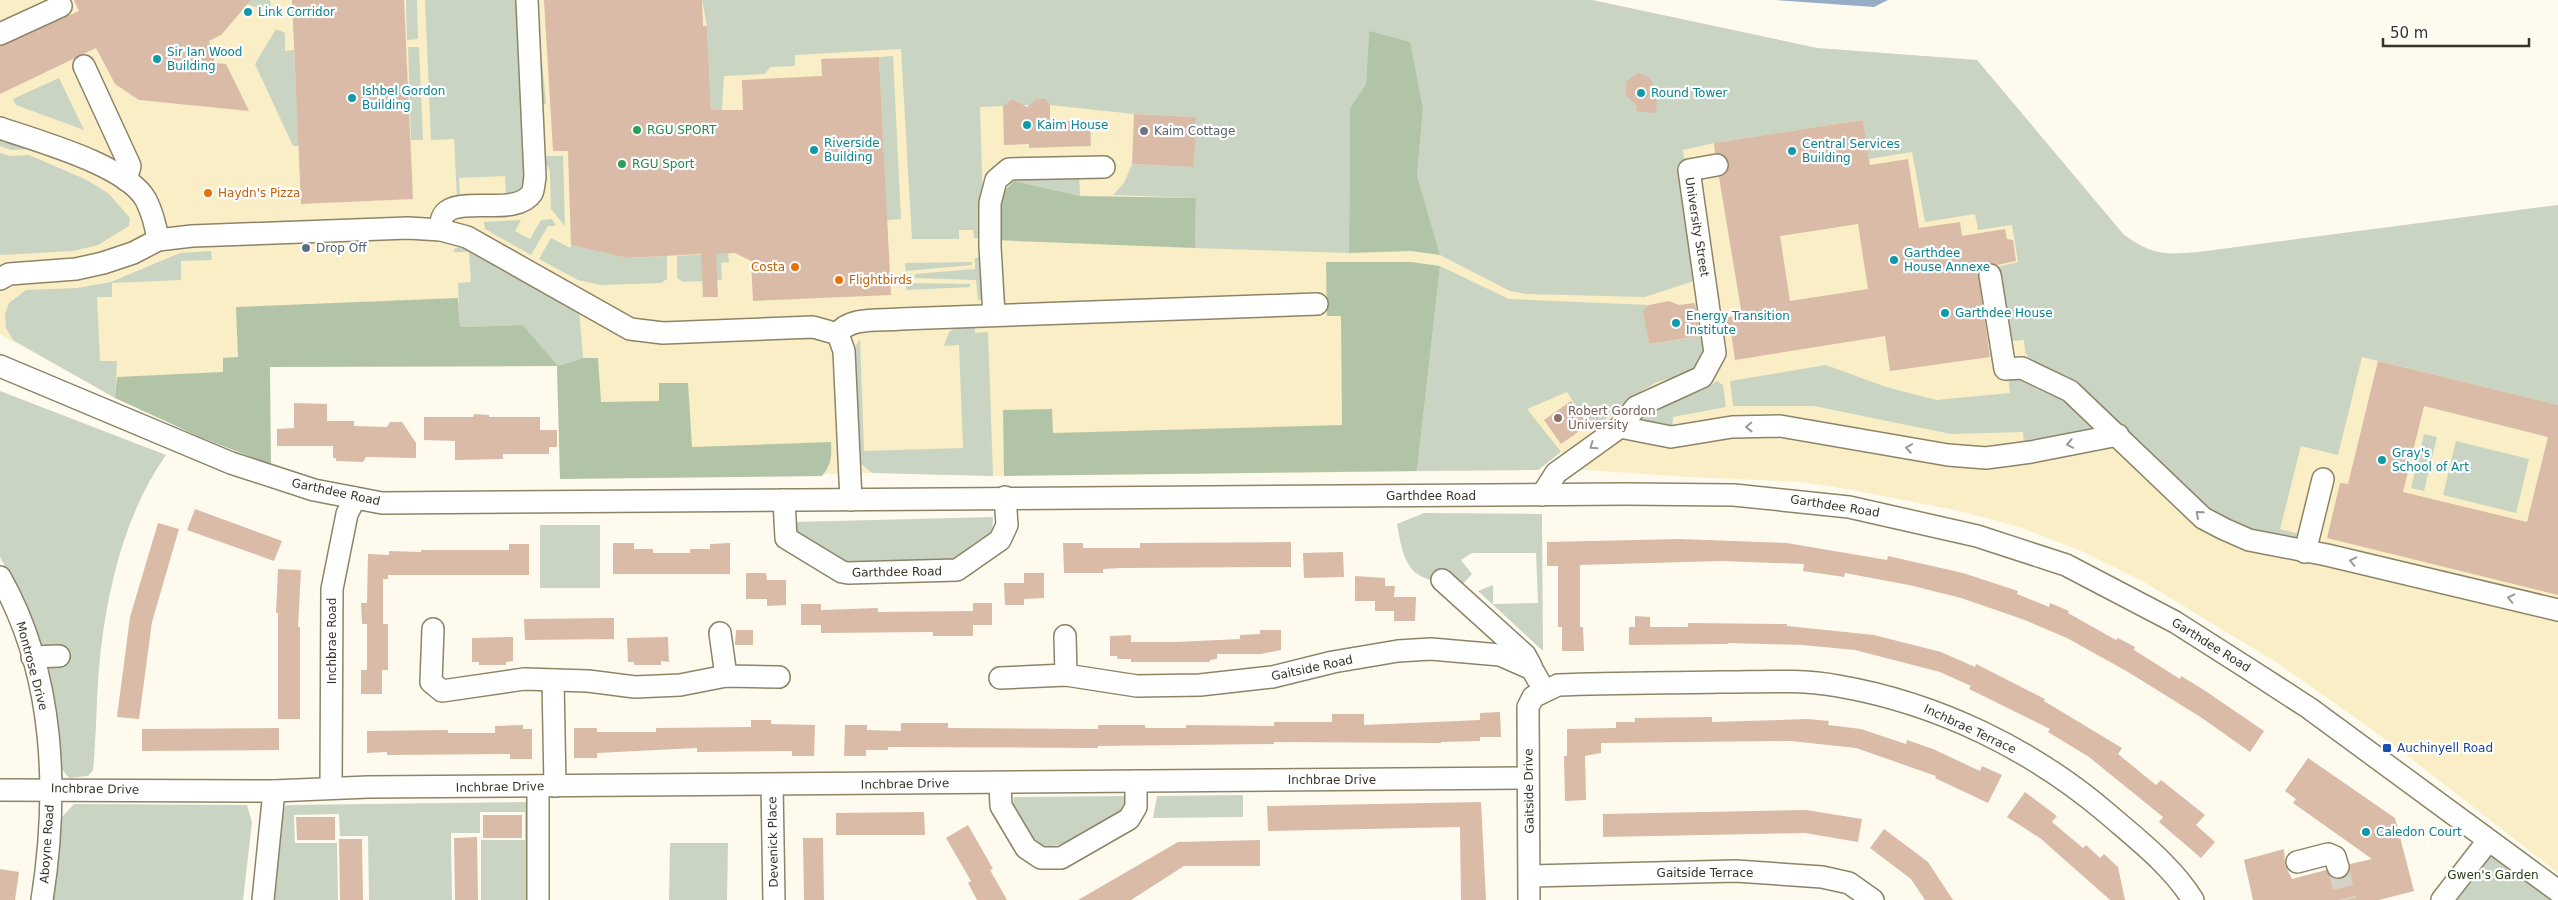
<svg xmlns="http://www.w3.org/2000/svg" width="2558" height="900" viewBox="0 0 2558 900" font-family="'DejaVu Sans',sans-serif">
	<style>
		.built { fill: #f9eec5 }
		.green { fill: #c9d4c2 }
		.forest { fill: #b2c4a8 }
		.water { fill: #97acc5 }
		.building { fill: #d9bba8; fill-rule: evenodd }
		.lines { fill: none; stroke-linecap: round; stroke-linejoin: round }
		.minor-tunnel { stroke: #d6d3c6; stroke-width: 21; stroke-dasharray: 21 11; stroke-linecap: butt }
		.minor-casing { stroke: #8d8467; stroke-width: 24 }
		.minor { stroke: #fff; stroke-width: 21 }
		.oneway { stroke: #9b9993 }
		.culture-dot { fill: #0f9aa8; stroke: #fff; stroke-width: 2 }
		.leisure-dot { fill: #2e9e5b; stroke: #fff; stroke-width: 2 }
		.worship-dot { fill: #6b7280; stroke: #fff; stroke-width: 2 }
		.food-dot { fill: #e8710a; stroke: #fff; stroke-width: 2 }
		.service-dot { fill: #5c6f8a; stroke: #fff; stroke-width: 2 }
		.education-dot { fill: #8d6e63; stroke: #fff; stroke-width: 2 }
		.transit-dot { fill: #1a4fb4; stroke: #fff; stroke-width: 2 }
		.labels { text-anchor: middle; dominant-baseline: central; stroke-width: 4.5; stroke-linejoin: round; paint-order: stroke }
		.culture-label { font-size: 12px; fill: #0d838f; stroke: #fff; text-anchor: start }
		.leisure-label { font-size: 12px; fill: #27864d; stroke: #fff; text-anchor: start }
		.worship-label { font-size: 12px; fill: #5b616d; stroke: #fff; text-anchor: start }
		.food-label { font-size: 12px; fill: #c56008; stroke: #fff; text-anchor: start }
		.street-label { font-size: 12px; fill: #373327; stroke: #fff }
		.service-label { font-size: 12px; fill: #4e5e75; stroke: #fff; text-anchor: start }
		.education-label { font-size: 12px; fill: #785e54; stroke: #fff; text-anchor: start }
		.transit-label { font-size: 12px; fill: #164399; stroke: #fff; text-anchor: start }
		.park-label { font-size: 12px; fill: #274015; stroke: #fff }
	</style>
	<rect width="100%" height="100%" fill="#fefbee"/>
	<path class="built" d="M0 0H1592L1817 48 1977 60 2124 235 2142 247 2165 255 2199 252 2558 205V873L2391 743 2279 664 2144 582 2079 550 2019 527 1960 511 1852 490 1802 482 1688 477 1573 469 1561 452 1538 470 993 476 872 473 560 479 557 366 270 367 200 437 115 398 0 334Z"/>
	<g class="green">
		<path d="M240 0H270L271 6 254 7Z"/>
		<path d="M406 0H417L418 39 407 40Z"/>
		<path d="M425 0H519L529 174 521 189 506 195 505 176 459 178 460 197H457L454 139 431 140Z"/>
		<path d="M702 0H1592L1817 48 1977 60 2124 235C2153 255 2164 255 2199 252L2558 205V405L2362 357 2338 455 2301 446 2280 529 2299 534 2297 542 2246 529 2218 517 2192 499 2121 423 2073 384 2031 364 2025 351 2024 340 2009 341 1997 267 2018 262 2012 225 1978 230 1975 214 1925 222 1912 152 1869 159 1863 120 1714 143 1683 150 1700 279 1645 297 1526 294 1510 291 1440 255 1417 175 1423 109 1369 31 1366 84 1350 108 1349 253 1195 248 1196 198 1113 195 1124 183 1132 164 1194 167 1196 117 1134 114 1050 105 1041 99 1032 105H1021L1012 99 1003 106 980 107 984 238H974L973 230H959V239H912L901 49 795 55V66L770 67 765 74 724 76 722 110H711L707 26Z"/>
		<path d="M276 29 285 33V51L294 50 299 146H293L255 64Z"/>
		<path d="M534 29H539L546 104 539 105Z"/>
		<path d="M408 47H419L423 140H411Z"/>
		<path d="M893 56 901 219 887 220 879 57Z"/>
		<path d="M59 78 84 130 16 105 13 99Z"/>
		<path d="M0 137 31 149 11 150 0 146Z"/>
		<path d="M0 153 10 156 29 155 87 180 109 194 130 218 129 226 98 245 73 251 0 255Z"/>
		<path d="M542 156H563L565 226 551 209 550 171Z"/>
		<path d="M1079 173 1080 196 1014 181 1034 174Z"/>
		<path d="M552 219 556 226H548L531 255 485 229 484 222 521 220 515 231 530 239 541 220Z"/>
		<path d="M551 238 570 248 571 245 627 258 667 256V279L661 283 601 285 578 280 539 259Z"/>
		<path d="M461 247 579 309 583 358 558 366 523 325 460 327 458 283 471 282 469 252H453L455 248Z"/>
		<path d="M211 251 212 260 181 261V280L112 283V297H97L100 361H117L115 398 13 340 6 328 5 314 9 303 26 290 77 288 111 282 180 253Z"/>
		<path d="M728 253 729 262 721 263 722 280 683 282 677 278V256Z"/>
		<path d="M985 257 986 300H978L976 280 915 278V274L975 269V258Z"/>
		<path d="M972 262V265L906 271 905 263Z"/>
		<path d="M1440 266 1509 299 1649 305 1644 311 1649 344 1708 335 1704 357 1691 372 1657 382 1631 397 1592 431 1567 392 1527 409 1561 452 1538 470 1417 471Z"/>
		<path d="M906 283 970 284V287L906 290Z"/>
		<path d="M960 325H975V333L988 332 993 476 872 473 861 464 854 349 860 339 864 451 963 448 959 345 944 346 949 332Z"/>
		<path d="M1826 365 1886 387 1936 400 2010 393 2008 375 2023 378 2065 398 2096 427 2024 444 2023 432 1951 434 1814 406H1733L1730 381Z"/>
		<path d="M1717 381 1723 385 1726 407 1673 417 1672 431 1643 422V411L1704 390Z"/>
		<path d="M0 391 166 455C127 510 109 582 101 648 96 689 97 730 93 770L88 776 69 778 60 767 16 588 0 557Z"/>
		<path d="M2424 434 2437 437 2424 491 2411 488Z"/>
		<path d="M2456 441 2529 459 2516 513 2443 495Z"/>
		<path d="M1424 513 1542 514 1543 651 1478 591 1493 585V604L1538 603 1536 553H1472L1461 560 1472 574 1461 586C1413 580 1405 573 1397 524Z"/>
		<path d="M993 517 992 536 954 565 841 563 796 535 794 522Z"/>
		<rect x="540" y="525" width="60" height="63"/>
		<path d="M1243 795V817L1153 818 1157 796Z"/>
		<path d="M1125 796 1127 806 1122 813C1092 830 1068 852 1032 845L1012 812 1014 797Z"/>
		<path d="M533 802 534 900H481V840H525V812H480V833H451L452 900H369L368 836H340L339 814 294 815 295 843H337L338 900H273L282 810 287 805Z"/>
		<path d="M74 804 247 805 252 822 243 900H51L60 819Z"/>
		<path d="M2488 841 2558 900H2442Z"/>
		<path d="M670 843H728L727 900H669Z"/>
	</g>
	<g class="forest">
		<path d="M1369 31 1410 42 1423 109 1417 175 1440 255 1411 251 1349 253 1350 108 1366 84Z"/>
		<path d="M1014 181 1080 196 1196 198 1195 248 994 240 1002 193Z"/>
		<path d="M1326 262H1411L1440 266 1417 471 1004 476 1003 410 1052 409 1053 433 1342 425 1341 316H1327Z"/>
		<path d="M458 298 460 327 523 325 558 366 583 358H598L601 402 659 401V383H688L692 447 831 442C832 457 831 465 822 476L560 479 557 366 270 367 271 465 200 437 115 398 117 377 223 372V358L238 357 236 307Z"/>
	</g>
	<path class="water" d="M1775 0H1888L1874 7Z"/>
	<g class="building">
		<path d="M74 0H251L221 35 209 41 215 63 226 64 249 111 139 100 115 84 96 48 0 94V46L79 11Z"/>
		<path d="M292 0H404L413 199 301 204Z"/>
		<path d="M544 0H702L703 26H707L711 110H743L742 80 822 76 821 59 879 57 891 295 753 301 751 261 735 253 716 254 718 297H703L701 254 627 258 571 245 568 151H553Z"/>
		<path d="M1638 73 1649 77 1655 86 1657 94 1656 113 1636 111 1637 106 1626 95V82Z"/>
		<path d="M1012 99 1027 107 1037 99H1045L1050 105V122L1090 120 1091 146 1029 148V144L1004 145 1003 106Z"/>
		<path d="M1134 114 1196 117 1194 167 1132 164Z"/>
		<path d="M1863 120 1870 165 1908 159 1919 228 1960 222 1962 236 2005 229 2007 239 2013 240 2016 261 1997 265 1988 263 1978 271 1990 357 1890 371 1885 336 1735 360 1731 332 1725 333 1723 318 1742 315 1719 177 1725 174 1729 163 1726 157 1715 153 1714 143ZM1858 224 1868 289 1790 301 1780 236Z"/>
		<path d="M1669 301 1679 305 1695 303 1700 336 1649 344 1643 311 1649 305Z"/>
		<path d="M2378 361 2558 405V595L2327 538 2340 483 2348 484ZM2424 406 2548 437 2527 522 2403 492Z"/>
		<path d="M1571 401 1588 425 1561 444 1544 420Z"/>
		<path d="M294 403 327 404V421H354V426L387 427 390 422H402L416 443V458L366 457 363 462 336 461V458H333V446H277V429L294 428Z"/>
		<path d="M474 414 489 415V417H540V430H557V447H549V454H503V459L455 460V441L424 440V417H473Z"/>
		<path d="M195 509 282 541 274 561 187 530Z"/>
		<path d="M158 523 179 529 152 622 139 719 117 717 130 617Z"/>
		<path d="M1679 539 1787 543 1887 560 1888 556 1963 573 2018 591 2017 594 2049 607 2050 603 2069 611 2068 613 2116 640 2118 638 2135 647 2134 650 2180 679 2181 676 2204 690 2264 731 2250 752 2202 718 2128 672 2067 638 2022 619 1961 598 1909 585 1845 573 1844 577 1803 571 1804 564 1721 561 1580 565V627H1583L1584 651H1562V627H1558V566H1547V542Z"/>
		<path d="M1291 542V567L1122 568 1103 569V573H1064L1063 543H1083V548H1140V543Z"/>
		<path d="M613 543H634V549H653V553H690V549H710V544L730 543V574H613Z"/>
		<path d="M509 544H529V575H388V579H383V624H388V670H382V694H361V670H367V624H362L361 603H367L368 554 389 555V551L421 552V550H509Z"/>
		<path d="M1343 552 1344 577 1304 578 1303 553Z"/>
		<path d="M278 569 301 570 298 627H300V719H278V613H276Z"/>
		<path d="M746 573H766L767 580H786V605L767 606V599H746Z"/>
		<path d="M1024 573H1044V598L1024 599V605H1005L1004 583H1024Z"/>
		<path d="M1355 576 1385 578V586H1395L1394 597H1416L1415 621H1394V611H1375V601H1355Z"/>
		<rect x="973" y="603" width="19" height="22"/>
		<path d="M801 604H821V610L878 608V612L973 611V636H933V632L821 633V625H801Z"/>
		<path d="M1635 616 1650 617V627H1688V623L1787 624V626L1874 635 1941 652 1975 667 1976 664 2045 699 2044 701 2122 748 2118 754 2156 785 2161 780 2205 815 2196 825 2215 842 2201 858 2159 822 2163 817 2089 757 2048 732 2050 729 1969 689 1971 686 1940 672 1855 650 1802 645 1728 643V644L1629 645V627H1635Z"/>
		<path d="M614 618V639L525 640 524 619Z"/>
		<path d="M736 630H753V645H735Z"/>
		<path d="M1260 630H1281V650L1261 654H1217V659L1210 660V662H1131V659H1118L1117 656H1110V636L1131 635V642H1176L1240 639V635L1260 634Z"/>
		<path d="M513 637V661L506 662V665H479V662H472V638Z"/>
		<path d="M668 637 669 662 661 661V665H634V662H628L627 638Z"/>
		<path d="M1500 712 1501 737H1480V741L1441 742V743L1274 742V744L1098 746V748L888 747V750H866V756H844L845 725H867V730L901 731V723H948V728L1098 729V725H1145V728H1186V725L1274 726V722H1332V714H1364V725L1480 720V713Z"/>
		<path d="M1712 717V722L1808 719 1829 721 1828 725 1861 729 1906 744 1907 740 1933 749 1980 771 1982 766 2002 775 1988 803 1935 778 1936 776 1856 748 1791 741 1601 743V753L1585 756 1586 800 1565 801 1564 756H1567V729L1616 728V722H1635V718Z"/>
		<path d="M751 720H771V724L815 725 814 756H792V751L697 752V748L597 753V758H574V728H597V732H656V728L751 727Z"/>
		<path d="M523 725V729H532V759H510V754L387 755V752L367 753V731L448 730V733H495V726Z"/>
		<path d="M279 728V750L142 751V729Z"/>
		<path d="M2308 758 2395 818 2414 891 2379 900H2253L2244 860 2284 849 2285 865 2292 879 2326 870 2330 876 2336 879 2347 876 2350 864 2372 859 2293 803 2296 799 2285 791Z"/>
		<path d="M2025 792 2057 816 2052 822 2083 848 2086 845 2100 858 2104 854 2118 867 2125 900H2110L2040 838 2007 817Z"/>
		<path d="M1481 802 1486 900H1461L1460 827 1268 831 1267 806Z"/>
		<path d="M1806 810 1862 819 1858 842 1805 833 1603 837V814Z"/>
		<path d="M924 812 925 835H836V813Z"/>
		<rect x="483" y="815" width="39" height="23"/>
		<path d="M296 817H335V840H297Z"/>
		<path d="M968 825 993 869 990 870 1007 900H977L968 883 971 881 946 838Z"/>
		<path d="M1884 829 1928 862 1953 900H1925L1911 879 1870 848Z"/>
		<path d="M477 837 478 900H455L454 838Z"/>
		<path d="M803 838H823L824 900H804Z"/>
		<path d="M339 839H362L363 900H340Z"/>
		<path d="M1260 840V866H1184L1131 900H1078L1178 842Z"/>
		<path d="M0 869 19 872 15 900H0Z"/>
	</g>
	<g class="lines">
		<path class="minor-tunnel" d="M2338 867 2346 900"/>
		<defs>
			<g id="minor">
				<path d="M0 34 61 6"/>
				<path d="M84 66 130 166 126 180"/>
				<path d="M0 128C37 141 127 165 146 200 152 212 156 227 158 240"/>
				<path d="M441 230C436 185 513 222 532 193 534 189 534 182 535 177L527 0"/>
				<path d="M1990 275 2005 369 2022 368 2070 391 2203 518 2224 529 2249 540 2327 555 2558 610"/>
				<path d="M0 279 9 274 76 269 103 263 133 253 158 240 192 236 408 228 441 230 467 237 630 329 663 333 813 327 838 334 844 351 851 500"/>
				<path d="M994 315 990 247V203L996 180 1009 169 1104 167"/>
				<path d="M838 334C849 316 882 321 900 319L1317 304"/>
				<path d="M0 366 231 463 314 490 382 503 1626 494 1734 495 1849 507 1977 536 2066 565 2175 622 2255 673 2309 708 2558 891"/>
				<path d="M1620 427 1636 407 1702 377 1715 353 1689 170 1717 165"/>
				<path d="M1542 495 1556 473 1620 427 1671 437 1732 427 1780 426 1948 455 1986 458 2031 452 2118 435"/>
				<path d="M784 500 786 538 842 572 848 573 957 570 1000 540 1007 525 1005 497"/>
				<path d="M2305 552 2323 479"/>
				<path d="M0 577C55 674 59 792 42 900"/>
				<path d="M1442 580 1525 655 1531 666"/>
				<path d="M433 629 431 682 442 691 524 679 588 681 635 687 680 685 726 676 779 677"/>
				<path d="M720 633 726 676"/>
				<path d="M1065 636 1066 675"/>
				<path d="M32 657 59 656"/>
				<path d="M1000 678 1066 675 1137 686 1200 685 1272 677 1333 662 1398 651 1431 649 1500 655 1532 669 1544 690"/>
				<path d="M553 680 555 786"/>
				<path d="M1000 783 1001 806 1026 848 1041 858H1061L1129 819 1136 807V781"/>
				<path d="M772 785 774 900"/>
				<path d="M538 786V900"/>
				<path d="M331 788 332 589 347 514 355 498"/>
				<path d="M0 790 274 791 368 787 1528 778"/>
				<path d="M2297 862 2328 854 2335 857 2338 867"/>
				<path d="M1530 876 1736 871 1822 877 1849 883 1873 900"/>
				<path d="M263 900 274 791"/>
				<path d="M1529 900 1528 707 1533 697 1558 685C1612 683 1666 683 1721 682 1759 682 1800 679 1838 686 1937 703 2032 749 2108 814 2138 840 2172 866 2193 900"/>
				<path d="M2442 900 2488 841"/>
			</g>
		</defs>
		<use href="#minor" class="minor-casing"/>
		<use href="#minor" class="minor"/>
	</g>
	<defs><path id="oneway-chevron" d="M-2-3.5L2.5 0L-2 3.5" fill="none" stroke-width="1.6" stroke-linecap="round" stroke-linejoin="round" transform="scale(1.25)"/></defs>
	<g class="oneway">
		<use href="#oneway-chevron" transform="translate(1749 427) rotate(179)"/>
		<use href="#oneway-chevron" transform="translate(2070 444) rotate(169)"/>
		<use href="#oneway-chevron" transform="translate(1593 446) rotate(145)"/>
		<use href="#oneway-chevron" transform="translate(1909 448) rotate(-171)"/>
		<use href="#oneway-chevron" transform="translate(2199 514) rotate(-139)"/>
		<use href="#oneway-chevron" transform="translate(2353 561) rotate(-167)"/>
		<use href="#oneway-chevron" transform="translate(2511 598) rotate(-167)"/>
	</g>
	<g class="culture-dot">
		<circle cx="248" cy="12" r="5"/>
		<circle cx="157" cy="59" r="5"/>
		<circle cx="1641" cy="93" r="5"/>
		<circle cx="352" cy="98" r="5"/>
		<circle cx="1027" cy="125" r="5"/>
		<circle cx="814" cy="150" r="5"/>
		<circle cx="1792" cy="151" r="5"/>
		<circle cx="1894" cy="260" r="5"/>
		<circle cx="1945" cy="313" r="5"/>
		<circle cx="1676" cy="323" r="5"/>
		<circle cx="2382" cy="460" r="5"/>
		<circle cx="2366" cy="832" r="5"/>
	</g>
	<g class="leisure-dot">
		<circle cx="637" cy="130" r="5"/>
		<circle cx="622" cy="164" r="5"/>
	</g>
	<circle class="worship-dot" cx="1144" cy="131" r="5"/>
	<g class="food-dot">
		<circle cx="208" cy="193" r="5"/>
		<circle cx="795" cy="267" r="5"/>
		<circle cx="839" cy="280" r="5"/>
	</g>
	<circle class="service-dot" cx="306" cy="248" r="5"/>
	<circle class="education-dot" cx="1558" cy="418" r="5"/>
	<rect class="transit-dot" x="2382" y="743" width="10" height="10" rx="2.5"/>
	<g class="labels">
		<g class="culture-label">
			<text x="258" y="12">Link Corridor</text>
			<text x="167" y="52">Sir Ian Wood<tspan x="167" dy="14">Building</tspan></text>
			<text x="362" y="91">Ishbel Gordon<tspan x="362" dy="14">Building</tspan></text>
			<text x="1651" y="93">Round Tower</text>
			<text x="1037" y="125">Kaim House</text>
			<text x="824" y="143">Riverside<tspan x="824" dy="14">Building</tspan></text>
			<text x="1802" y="144">Central Services<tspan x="1802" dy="14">Building</tspan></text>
			<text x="1904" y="253">Garthdee<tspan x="1904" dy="14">House Annexe</tspan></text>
			<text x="1955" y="313">Garthdee House</text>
			<text x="1686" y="316">Energy Transition<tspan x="1686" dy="14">Institute</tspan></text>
			<text x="2392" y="453">Gray's<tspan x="2392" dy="14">School of Art</tspan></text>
			<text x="2376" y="832">Caledon Court</text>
		</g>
		<g class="leisure-label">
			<text x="647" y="130">RGU SPORT</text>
			<text x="632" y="164">RGU Sport</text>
		</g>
		<g class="worship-label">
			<text x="1154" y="131">Kaim Cottage</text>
		</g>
		<g class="food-label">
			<text x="218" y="193">Haydn's Pizza</text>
			<text x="785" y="267" text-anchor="end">Costa</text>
			<text x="849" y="280">Flightbirds</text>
		</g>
		<g class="street-label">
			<text transform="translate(1697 227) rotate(81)">University Street</text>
			<text transform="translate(336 492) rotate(12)">Garthdee Road</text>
			<text x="1431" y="496">Garthdee Road</text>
			<text transform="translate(1835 506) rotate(9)">Garthdee Road</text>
			<text transform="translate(897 572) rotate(-1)">Garthdee Road</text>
			<text transform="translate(332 641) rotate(-90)">Inchbrae Road</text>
			<text transform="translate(2211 645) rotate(32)">Garthdee Road</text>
			<text transform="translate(32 666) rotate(75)">Montrose Drive</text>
			<text transform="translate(1312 668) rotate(-12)">Gaitside Road</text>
			<text transform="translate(1970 729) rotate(25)">Inchbrae Terrace</text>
			<text x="1332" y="780">Inchbrae Drive</text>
			<text transform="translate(905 784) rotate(-1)">Inchbrae Drive</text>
			<text transform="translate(500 787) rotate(-1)">Inchbrae Drive</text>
			<text transform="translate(95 789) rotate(1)">Inchbrae Drive</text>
			<text transform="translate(1529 791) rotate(-91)">Gaitside Drive</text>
			<text transform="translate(773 842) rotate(-91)">Devenick Place</text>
			<text transform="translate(47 844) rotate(-86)">Aboyne Road</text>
			<text x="1705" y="873">Gaitside Terrace</text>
		</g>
		<g class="service-label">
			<text x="316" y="248">Drop Off</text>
		</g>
		<g class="education-label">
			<text x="1568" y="411">Robert Gordon<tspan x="1568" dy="14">University</tspan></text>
		</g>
		<g class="transit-label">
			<text x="2397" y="748">Auchinyell Road</text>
		</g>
		<g class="park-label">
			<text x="2493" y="875">Gwen's Garden</text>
		</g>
	</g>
	<path d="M2383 38v8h146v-8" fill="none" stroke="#373327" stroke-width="2.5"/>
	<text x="2390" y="38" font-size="15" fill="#373327" stroke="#ffffff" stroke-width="4" paint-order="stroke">50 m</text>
</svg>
